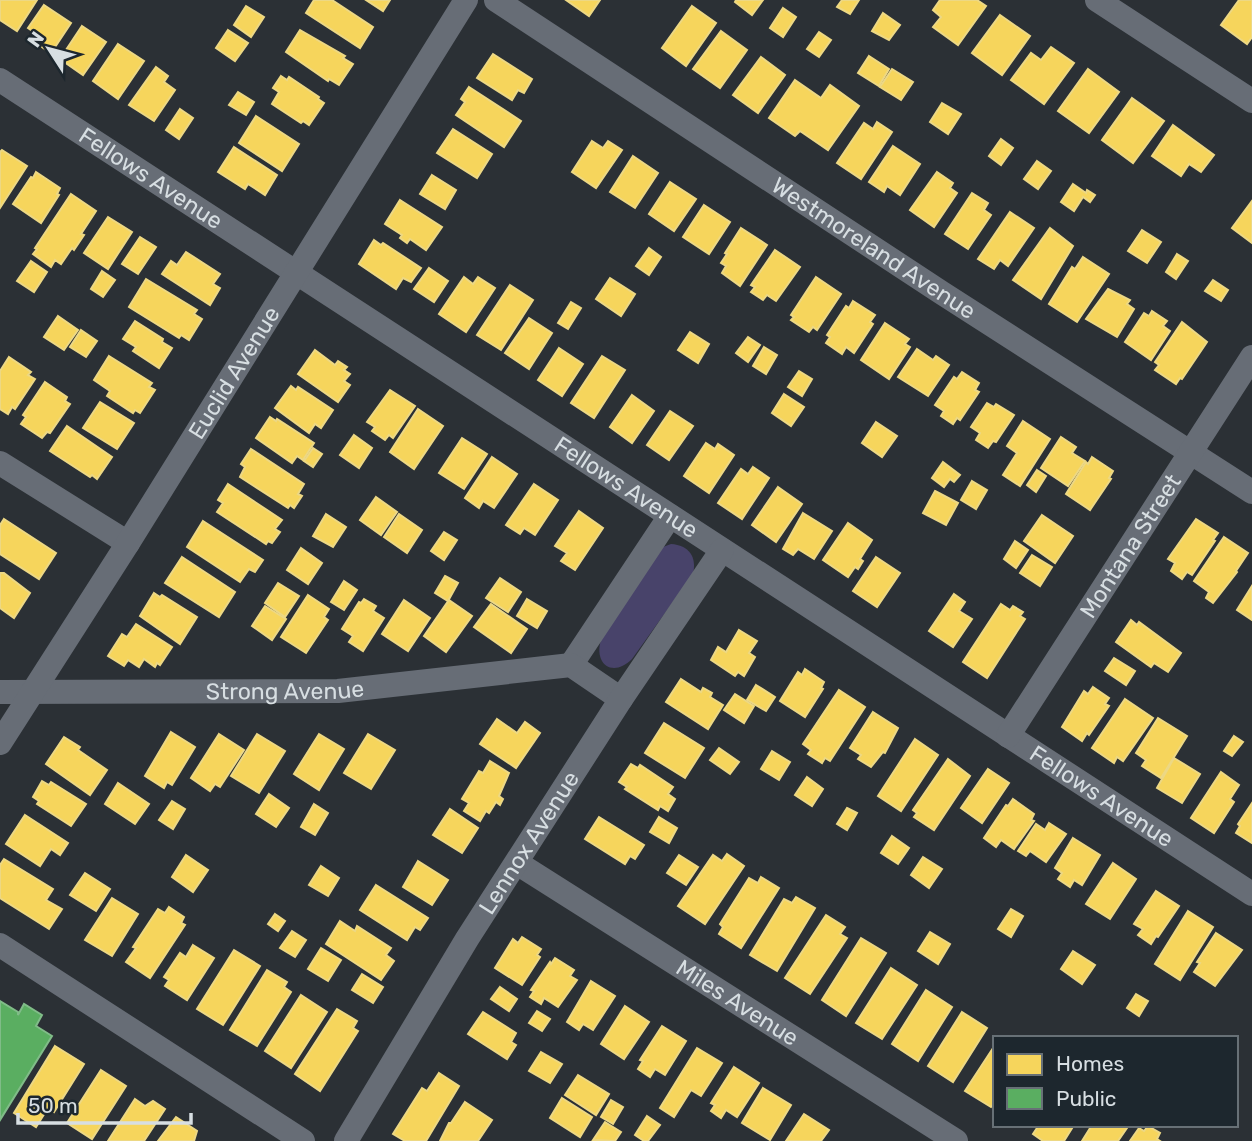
<svg xmlns="http://www.w3.org/2000/svg" width="1252" height="1141" viewBox="0 0 1252 1141" font-family="Rubik,sans-serif">
	<style>
		.green { fill: #48436a }
		.homes { fill: #f6d55c; stroke: #edd884; stroke-width: 2 }
		.public { fill: #5aae61; stroke: #80bc88; stroke-width: 2 }
		.lines { fill: none; stroke-linecap: round; stroke-linejoin: round }
		.minor { stroke: #676d76; stroke-width: 24 }
		.labels { text-anchor: middle; dominant-baseline: central; stroke-width: 7; stroke-linejoin: round; paint-order: stroke }
		.street-label { font-size: 23px; fill: #d7dee2; stroke: #1d272e }
	</style>
	<rect width="100%" height="100%" fill="#2b3035"/>
	<path class="green" d="M671 544C689 545 697 557 693 574L632 659C612 679 592 663 602 637L663 547Z"/>
	<g class="homes">
		<path d="M0 0H37L17 31 0 20Z"/>
		<path d="M314 0H332L373 27 360 48 306 13Z"/>
		<path d="M366 0H390L383 11Z"/>
		<path d="M566 0H600L589 16Z"/>
		<path d="M736 0H763L752 15 735 2Z"/>
		<path d="M842 0H859L850 14 837 7Z"/>
		<path d="M940 0H977L986 6 958 45 933 27 941 17 933 10Z"/>
		<path d="M1239 0H1252V37L1247 44 1221 25Z"/>
		<path d="M44 5 71 23 51 53 30 39 35 33 28 28Z"/>
		<path d="M246 6 264 17 251 37 234 25Z"/>
		<path d="M692 6 716 23 686 66 662 48Z"/>
		<path d="M783 8 796 17 783 37 770 28Z"/>
		<path d="M883 13 900 25 889 40 872 31Z"/>
		<path d="M1000 15 1030 36 1002 75 972 53Z"/>
		<path d="M82 26 106 42 83 75 60 59Z"/>
		<path d="M228 30 248 43 235 61 216 48Z"/>
		<path d="M300 30 345 56 343 58 353 64 339 85 329 79 328 81 286 52Z"/>
		<path d="M721 31 747 50 720 88 693 69Z"/>
		<path d="M819 32 831 40 819 57 807 49Z"/>
		<path d="M118 44 144 61 118 99 93 81Z"/>
		<path d="M1051 47 1074 63 1044 104 1011 80 1031 53 1041 60Z"/>
		<path d="M493 54 532 79 524 93 518 90 512 100 477 78Z"/>
		<path d="M869 56 889 69 879 86 858 73Z"/>
		<path d="M761 57 785 75 758 113 733 95Z"/>
		<path d="M156 67 168 76 164 82 175 90 154 121 129 105Z"/>
		<path d="M892 69 913 82 901 100 880 87Z"/>
		<path d="M1088 69 1119 92 1089 133 1058 111Z"/>
		<path d="M281 76 287 80 289 77 319 97 318 99 324 103 309 125 303 121 301 123 272 104 279 92 273 88Z"/>
		<path d="M795 80 821 98 830 85 859 106 828 150 800 131 795 136 769 118Z"/>
		<path d="M469 87 521 121 504 147 456 115 465 102 461 99Z"/>
		<path d="M238 92 254 102 246 115 229 105Z"/>
		<path d="M1132 98 1164 121 1133 163 1102 140Z"/>
		<path d="M942 103 961 114 948 134 930 122Z"/>
		<path d="M180 109 193 118 179 139 166 130Z"/>
		<path d="M256 116 299 144 282 171 239 143Z"/>
		<path d="M877 122 892 132 861 179 837 163 864 123 873 129Z"/>
		<path d="M1173 125 1214 155 1201 172 1189 164 1181 176 1152 156Z"/>
		<path d="M453 129 492 154 477 178 437 153Z"/>
		<path d="M1001 139 1013 148 1001 165 989 156Z"/>
		<path d="M592 141 603 148 608 141 622 150 596 188 572 172Z"/>
		<path d="M893 146 920 164 900 195 887 186 884 192 869 182Z"/>
		<path d="M234 147 277 175 265 195 248 184 245 189 218 172Z"/>
		<path d="M2 150 27 166 0 208V152Z"/>
		<path d="M633 156 658 173 635 208 610 192Z"/>
		<path d="M1037 161 1051 171 1038 189 1024 179Z"/>
		<path d="M36 172 60 188 57 194 59 195 41 223 13 204 31 177 33 178Z"/>
		<path d="M937 172 953 183 950 188 957 193 934 227 910 210Z"/>
		<path d="M432 175 456 190 445 209 420 194Z"/>
		<path d="M670 182 696 199 674 231 649 214Z"/>
		<path d="M1073 184 1086 193 1087 190 1095 195 1090 202 1083 197 1074 211 1061 202Z"/>
		<path d="M972 193 988 203 984 210 991 215 968 249 945 234Z"/>
		<path d="M71 194 96 211 81 234 84 235 74 250 72 248 61 264 55 260 51 267 33 254 37 249 35 248Z"/>
		<path d="M400 200 442 227 426 250 410 239 407 243 400 238 402 235 385 224Z"/>
		<path d="M1252 201V243L1232 228Z"/>
		<path d="M704 205 730 222 709 254 683 237Z"/>
		<path d="M1010 212 1034 228 1008 266 1000 260 994 269 978 259Z"/>
		<path d="M108 217 132 232 108 269 84 253Z"/>
		<path d="M741 228 767 245 740 286 722 273 726 266 721 263 727 254 725 253Z"/>
		<path d="M1050 228 1073 246 1041 299 1013 280Z"/>
		<path d="M1142 230 1161 242 1147 263 1128 251Z"/>
		<path d="M140 237 156 247 138 274 122 264Z"/>
		<path d="M374 240 381 245 383 243 421 268 411 282 403 278 396 289 359 264Z"/>
		<path d="M649 248 661 257 649 275 636 266Z"/>
		<path d="M775 250 800 267 776 301 767 295 763 300 751 292 755 287 751 285Z"/>
		<path d="M186 252 220 274 213 284 220 288 210 305 162 274 171 261 177 265Z"/>
		<path d="M1177 254 1188 261 1176 279 1166 272Z"/>
		<path d="M1083 257 1109 274 1077 322 1049 304 1072 267 1075 269Z"/>
		<path d="M31 261 47 272 34 292 17 281Z"/>
		<path d="M429 268 448 281 434 302 414 289Z"/>
		<path d="M102 271 115 280 103 297 91 289Z"/>
		<path d="M464 277 473 284 478 277 495 288 466 332 439 314Z"/>
		<path d="M816 277 841 294 817 330 813 327 809 332 791 320 794 317 791 315Z"/>
		<path d="M610 278 635 294 621 316 596 299Z"/>
		<path d="M146 279 197 310 194 314 202 319 189 340 181 335 179 338 129 307Z"/>
		<path d="M1213 280 1228 290 1221 301 1205 291Z"/>
		<path d="M510 285 533 300 501 350 477 335Z"/>
		<path d="M1108 289 1130 300 1127 304 1134 309 1117 337 1086 319Z"/>
		<path d="M853 301 875 315 870 322 873 324 854 353 846 347 842 354 826 343 830 337 827 335 846 306 849 308Z"/>
		<path d="M571 302 581 308 568 329 558 323Z"/>
		<path d="M1152 311 1167 321 1163 326 1170 331 1151 360 1125 342 1144 313 1149 316Z"/>
		<path d="M58 316 78 330 64 350 44 337Z"/>
		<path d="M529 318 552 333 529 369 505 353Z"/>
		<path d="M135 321 163 339 162 342 172 348 159 368 133 351 136 347 123 339Z"/>
		<path d="M1182 322 1207 342 1182 379 1180 378 1176 384 1155 370 1159 365 1155 362Z"/>
		<path d="M885 323 909 339 905 344 910 347 889 379 861 360Z"/>
		<path d="M81 330 97 341 86 357 70 347Z"/>
		<path d="M690 332 709 344 698 363 678 350Z"/>
		<path d="M748 337 760 345 748 362 736 353Z"/>
		<path d="M764 347 777 355 766 374 753 366Z"/>
		<path d="M559 348 583 364 562 396 538 380Z"/>
		<path d="M917 349 933 360 936 356 949 365 928 396 898 377Z"/>
		<path d="M315 350 335 365 338 361 347 367 344 370 350 374 344 381 350 385 338 402 298 374Z"/>
		<path d="M109 356 152 383 149 387 155 390 140 413 135 410 133 413 107 396 110 391 94 380Z"/>
		<path d="M602 356 625 370 594 418 571 403Z"/>
		<path d="M9 357 31 372 28 375 35 379 15 409 12 407 8 414 0 409V371Z"/>
		<path d="M799 371 812 379 802 396 788 387Z"/>
		<path d="M962 372 979 383 975 390 979 392 960 420 957 418 953 424 941 416 944 411 935 405 954 377 957 379Z"/>
		<path d="M45 382 67 397 65 401 70 404 50 433 47 432 42 438 21 424 26 417 23 415Z"/>
		<path d="M291 386 296 390 298 387 333 410 321 428 315 424 309 433 275 408Z"/>
		<path d="M390 390 415 406 393 438 389 435 385 440 372 431 375 427 367 422Z"/>
		<path d="M784 394 804 407 791 426 772 413Z"/>
		<path d="M632 395 654 411 632 443 610 427Z"/>
		<path d="M100 402 134 423 117 449 83 428Z"/>
		<path d="M987 403 994 407 996 404 1014 415 996 442 993 441 988 448 976 440 980 433 971 427Z"/>
		<path d="M418 409 443 426 414 469 390 452Z"/>
		<path d="M670 411 693 426 669 460 647 445Z"/>
		<path d="M270 417 276 421 277 419 314 443 303 460 297 456 292 463 256 438Z"/>
		<path d="M1023 421 1050 439 1020 486 1003 475 1017 453 1007 446Z"/>
		<path d="M876 422 897 436 882 457 862 443Z"/>
		<path d="M67 426 112 457 97 479 92 475 90 477 50 451Z"/>
		<path d="M354 435 372 448 359 468 340 455Z"/>
		<path d="M1061 437 1076 447 1072 453 1085 461 1068 486 1041 468Z"/>
		<path d="M462 438 487 454 464 489 439 473Z"/>
		<path d="M706 443 715 449 718 444 734 455 709 493 684 476Z"/>
		<path d="M313 448 322 454 313 467 304 461Z"/>
		<path d="M251 449 304 484 298 494 302 496 294 508 290 505 288 508 240 477 245 467 241 464Z"/>
		<path d="M492 457 517 474 494 508 483 501 479 508 465 498Z"/>
		<path d="M1092 457 1113 471 1109 478 1111 479 1090 510 1066 494 1086 462 1088 464Z"/>
		<path d="M943 462 960 475 954 482 950 479 944 487 932 478Z"/>
		<path d="M753 467 769 478 742 519 718 503 741 469 748 474Z"/>
		<path d="M1037 470 1046 476 1036 492 1027 485Z"/>
		<path d="M972 481 987 490 976 509 961 500Z"/>
		<path d="M228 484 282 520 275 529 280 532 272 543 268 541 266 544 217 512 223 503 218 500Z"/>
		<path d="M534 484 558 500 535 535 524 528 520 534 506 525Z"/>
		<path d="M778 487 802 504 776 542 752 525Z"/>
		<path d="M935 491 958 503 946 525 923 513Z"/>
		<path d="M376 497 397 512 381 535 360 520Z"/>
		<path d="M579 511 603 528 575 570 561 561 567 553 555 546Z"/>
		<path d="M803 513 832 531 814 559 798 549 793 555 783 549Z"/>
		<path d="M326 514 346 527 333 547 313 536Z"/>
		<path d="M399 514 422 530 407 553 384 537Z"/>
		<path d="M1042 515 1073 536 1055 563 1024 541Z"/>
		<path d="M4 519 56 553 39 579 0 554V525Z"/>
		<path d="M1196 519 1218 533 1213 540 1215 541 1192 575 1187 572 1182 579 1171 571 1175 563 1168 559Z"/>
		<path d="M203 521 263 560 255 572 249 569 240 582 187 547Z"/>
		<path d="M848 523 872 540 860 559 863 561 858 569 855 567 848 577 823 560Z"/>
		<path d="M444 532 457 540 444 560 431 551Z"/>
		<path d="M1224 537 1248 553 1236 571 1237 572 1213 603 1206 598 1209 592 1194 581Z"/>
		<path d="M1015 541 1028 550 1016 568 1004 559Z"/>
		<path d="M301 548 322 563 308 584 287 570Z"/>
		<path d="M1032 555 1052 567 1040 586 1020 573Z"/>
		<path d="M182 557 235 592 219 617 165 583Z"/>
		<path d="M876 557 900 573 877 607 853 591Z"/>
		<path d="M0 573H4L30 593 14 618 0 608Z"/>
		<path d="M445 576 458 583 448 601 435 593Z"/>
		<path d="M500 578 521 592 508 612 486 598Z"/>
		<path d="M344 581 357 590 344 610 331 602Z"/>
		<path d="M278 583 299 596 285 617 265 603Z"/>
		<path d="M1252 586V620L1237 610Z"/>
		<path d="M154 593 160 597 162 595 197 617 180 644 140 616Z"/>
		<path d="M954 594 965 602 959 611 972 619 953 647 929 631Z"/>
		<path d="M308 595 329 609 324 617 328 620 306 653 281 637Z"/>
		<path d="M364 599 376 606 373 611 384 618 363 651 349 642 353 636 342 629 359 602 361 603Z"/>
		<path d="M527 599 547 611 537 628 517 616Z"/>
		<path d="M404 600 430 618 408 651 382 634Z"/>
		<path d="M449 600 472 616 446 652 424 636Z"/>
		<path d="M491 604 527 629 511 653 474 627Z"/>
		<path d="M1001 604 1010 610 1013 606 1023 612 1020 616 1025 619 987 678 963 662Z"/>
		<path d="M265 606 286 619 272 640 252 626Z"/>
		<path d="M1131 620 1137 625 1139 622 1181 653 1168 672 1154 663 1151 667 1116 642Z"/>
		<path d="M136 624 172 647 160 665 157 663 155 667 144 659 139 667 128 660 124 666 108 656 122 634 127 637Z"/>
		<path d="M739 630 757 641 749 653 755 657 744 676 738 672 735 676 711 660 718 647 726 652Z"/>
		<path d="M1114 658 1135 671 1126 685 1105 671Z"/>
		<path d="M805 669 824 682 821 688 823 689 805 717 780 701 798 672 802 675Z"/>
		<path d="M681 679 701 692 703 688 712 693 710 697 723 705 708 729 666 702Z"/>
		<path d="M756 685 775 697 766 711 747 700Z"/>
		<path d="M1093 687 1109 698 1105 704 1109 706 1089 735 1087 733 1082 741 1062 727 1084 691 1088 694Z"/>
		<path d="M839 690 865 707 830 761 825 758 822 763 808 754 811 750 803 744Z"/>
		<path d="M735 694 754 706 744 723 724 710Z"/>
		<path d="M1125 699 1153 718 1123 761 1117 757 1114 763 1092 748Z"/>
		<path d="M873 712 898 728 885 753 883 752 871 767 858 759 861 755 850 748Z"/>
		<path d="M1158 718 1187 736 1161 778 1142 766 1146 760 1136 753Z"/>
		<path d="M497 719 517 733 525 722 540 733 516 768 480 744Z"/>
		<path d="M664 723 704 748 685 778 645 753Z"/>
		<path d="M171 732 195 747 172 785 167 782 164 788 145 776Z"/>
		<path d="M219 734 244 750 220 787 215 784 210 791 191 778Z"/>
		<path d="M257 734 285 751 259 793 231 776Z"/>
		<path d="M319 734 344 749 319 790 294 774Z"/>
		<path d="M368 734 395 750 371 789 344 773Z"/>
		<path d="M1234 736 1243 742 1232 756 1224 751Z"/>
		<path d="M64 737 80 747 78 750 107 770 90 795 46 764Z"/>
		<path d="M915 739 938 755 901 811 878 796Z"/>
		<path d="M719 748 739 762 730 774 710 760Z"/>
		<path d="M772 751 790 762 779 780 761 769Z"/>
		<path d="M1174 758 1200 774 1182 803 1157 788Z"/>
		<path d="M948 759 970 776 934 830 914 817 917 813 913 810Z"/>
		<path d="M490 761 509 773 499 796 503 799 500 805 496 802 489 813 486 811 480 821 464 811 469 803 462 799 479 771 483 773Z"/>
		<path d="M631 764 638 768 640 765 673 787 668 794 675 799 668 811 660 806 658 810 625 789 627 787 619 782Z"/>
		<path d="M988 769 1009 783 982 823 961 808Z"/>
		<path d="M1221 772 1239 785 1230 799 1234 802 1214 833 1191 818Z"/>
		<path d="M807 777 823 789 812 806 795 795Z"/>
		<path d="M42 781 49 785 51 782 86 804 71 826 37 804 39 801 33 797Z"/>
		<path d="M118 783 149 804 135 824 105 804Z"/>
		<path d="M269 794 289 808 276 827 256 814Z"/>
		<path d="M1013 799 1034 814 1031 820 1034 821 1014 849 1001 840 996 847 984 838 1006 805 1008 806Z"/>
		<path d="M172 801 185 809 173 829 159 820Z"/>
		<path d="M1252 803V843L1236 833 1240 826 1238 824Z"/>
		<path d="M314 804 328 813 315 835 301 827Z"/>
		<path d="M847 808 857 813 847 830 837 824Z"/>
		<path d="M450 809 478 828 462 853 433 835Z"/>
		<path d="M25 815 68 843 60 855 51 849 40 866 6 844Z"/>
		<path d="M599 817 644 845 635 859 630 856 625 864 585 839Z"/>
		<path d="M659 817 677 828 669 843 650 832Z"/>
		<path d="M1049 823 1066 834 1046 862 1030 851 1026 856 1018 851 1036 824 1045 830Z"/>
		<path d="M892 836 909 848 898 864 881 853Z"/>
		<path d="M1073 838 1100 855 1082 885 1074 880 1070 887 1058 879 1062 873 1055 868Z"/>
		<path d="M727 854 744 866 705 924 678 906 713 855 722 861Z"/>
		<path d="M186 855 208 870 193 892 172 877Z"/>
		<path d="M679 855 698 867 686 885 667 873Z"/>
		<path d="M923 857 942 869 929 888 911 875Z"/>
		<path d="M4 859 53 889 46 900 62 909 49 929 0 898V865Z"/>
		<path d="M418 861 448 880 432 905 403 887Z"/>
		<path d="M1113 863 1136 879 1110 919 1086 904Z"/>
		<path d="M321 866 339 878 328 896 309 885Z"/>
		<path d="M85 873 110 889 96 911 70 895Z"/>
		<path d="M761 877 779 888 741 948 719 934 723 927 720 924 749 878 758 883Z"/>
		<path d="M376 885 428 918 420 930 415 927 407 940 360 910Z"/>
		<path d="M1156 891 1179 906 1158 937 1156 936 1151 944 1138 935 1143 929 1134 924Z"/>
		<path d="M796 897 815 908 777 971 750 955 784 899 792 903Z"/>
		<path d="M112 898 138 914 112 956 85 940Z"/>
		<path d="M169 907 184 917 181 923 185 925 150 978 126 962 136 948 133 947 158 909 165 913Z"/>
		<path d="M1011 909 1023 916 1011 937 998 929Z"/>
		<path d="M1188 911 1213 927 1180 980 1155 964Z"/>
		<path d="M275 914 285 921 278 931 268 924Z"/>
		<path d="M826 915 845 927 840 934 847 938 810 994 785 978Z"/>
		<path d="M340 921 355 931 357 926 391 948 386 955 394 961 381 980 326 944Z"/>
		<path d="M292 931 306 940 295 957 280 948Z"/>
		<path d="M930 932 950 944 938 964 918 951Z"/>
		<path d="M1216 933 1242 950 1215 986 1194 972 1200 963 1197 962Z"/>
		<path d="M522 937 541 949 537 955 540 957 522 985 495 968 513 939 518 943Z"/>
		<path d="M861 938 886 953 846 1016 822 1000Z"/>
		<path d="M193 945 214 958 187 1000 165 986 169 980 164 977 180 953 186 957Z"/>
		<path d="M321 948 341 960 328 981 308 969Z"/>
		<path d="M234 950 260 966 223 1025 197 1009Z"/>
		<path d="M1073 951 1095 965 1082 984 1061 969Z"/>
		<path d="M555 958 574 970 570 976 577 980 558 1007 544 998 541 1004 530 997 534 991 531 990 550 962 551 964Z"/>
		<path d="M891 968 917 985 882 1039 856 1023Z"/>
		<path d="M267 970 287 982 284 987 291 992 257 1046 230 1030Z"/>
		<path d="M362 974 383 987 373 1003 352 990Z"/>
		<path d="M591 981 615 996 593 1030 583 1024 579 1030 567 1022Z"/>
		<path d="M500 987 517 999 509 1011 491 999Z"/>
		<path d="M926 990 952 1007 918 1061 892 1044Z"/>
		<path d="M1136 994 1148 1001 1139 1016 1127 1008Z"/>
		<path d="M301 995 327 1012 291 1068 265 1051Z"/>
		<path d="M625 1006 649 1022 624 1059 601 1044Z"/>
		<path d="M337 1009 357 1021 353 1028 358 1031 320 1091 295 1074Z"/>
		<path d="M537 1011 550 1019 542 1031 529 1023Z"/>
		<path d="M483 1012 516 1033 511 1042 516 1045 507 1059 468 1034Z"/>
		<path d="M962 1012 987 1028 953 1082 928 1066Z"/>
		<path d="M662 1026 686 1041 665 1075 655 1069 650 1077 638 1069 643 1061 640 1060Z"/>
		<path d="M995 1045V1102L991 1107 965 1091Z"/>
		<path d="M55 1046 84 1064 54 1112 48 1108 36 1127 14 1113Z"/>
		<path d="M697 1048 722 1063 701 1096 691 1090 674 1117 660 1108Z"/>
		<path d="M541 1052 562 1064 550 1083 529 1071Z"/>
		<path d="M734 1067 759 1083 737 1117 726 1110 721 1118 711 1111 715 1105 711 1103Z"/>
		<path d="M101 1070 126 1086 92 1139 67 1123Z"/>
		<path d="M439 1073 459 1086 426 1141H405L393 1134 422 1088 427 1091Z"/>
		<path d="M578 1075 609 1094 596 1115 565 1095Z"/>
		<path d="M763 1088 791 1105 770 1140 742 1123Z"/>
		<path d="M562 1098 592 1117 580 1137 550 1118Z"/>
		<path d="M135 1099 145 1106 153 1101 165 1109 144 1141H108Z"/>
		<path d="M611 1100 623 1107 613 1124 601 1117Z"/>
		<path d="M465 1102 492 1120 478 1141H440L449 1123H451Z"/>
		<path d="M804 1114 829 1130 821 1141H786Z"/>
		<path d="M647 1116 660 1125 648 1141H644L635 1135Z"/>
		<path d="M176 1117 197 1131 194 1141H158Z"/>
		<path d="M605 1122 621 1132 615 1141 593 1140Z"/>
		<path d="M1039 1125H1074L1064 1141H1043L1033 1134Z"/>
		<path d="M1092 1125H1129L1118 1141H1082Z"/>
		<path d="M1148 1126 1160 1133 1157 1139 1160 1141H1130L1139 1128 1144 1131Z"/>
	</g>
	<path class="public" d="M0 1001 18 1012V1015L24 1004 42 1015 36 1026 52 1036 0 1120Z"/>
	<g class="lines">
		<g class="minor">
			<path id="s1" d="M496 0 942 293 1252 492"/>
			<path d="M1097 0 1252 101"/>
			<path id="s2" d="M0 80 1252 894"/>
			<path d="M0 463 128 543"/>
			<path d="M571 665 670 516"/>
			<path id="s3" d="M0 692 338 691 571 665 621 699"/>
			<path id="s4" d="M1008 736 1252 357"/>
			<path id="s5" d="M0 743 128 543 466 0"/>
			<path id="s6" d="M517 863 956 1141"/>
			<path d="M0 945 303 1141"/>
			<path id="s7" d="M346 1141 467 939 621 699 722 550"/>
		</g>
	</g>
	<g class="labels">
		<g class="street-label">
			<text stroke="none"><textPath href="#s2" startOffset="180">Fellows Avenue</textPath></text>
			<text stroke="none"><textPath href="#s1" startOffset="452">Westmoreland Avenue</textPath></text>
			<text stroke="none"><textPath href="#s5" startOffset="438">Euclid Avenue</textPath></text>
			<text stroke="none"><textPath href="#s2" startOffset="747">Fellows Avenue</textPath></text>
			<text stroke="none"><textPath href="#s4" startOffset="226">Montana Street</textPath></text>
			<text stroke="none"><textPath href="#s3" startOffset="285">Strong Avenue</textPath></text>
			<text stroke="none"><textPath href="#s2" startOffset="1314">Fellows Avenue</textPath></text>
			<text stroke="none"><textPath href="#s7" startOffset="350">Lennox Avenue</textPath></text>
			<text stroke="none"><textPath href="#s6" startOffset="261">Miles Avenue</textPath></text>
		</g>
	</g>
	<rect x="993" y="1036" width="245" height="91" fill="#1d272e" stroke="#677076" stroke-width="2"/>
	<rect x="1007" y="1054" width="35" height="21" fill="#f6d55c" stroke="#677076" stroke-width="2"/>
	<text x="1056" y="1071" font-size="21" fill="#d7dee2">Homes</text>
	<rect x="1007" y="1088" width="35" height="21" fill="#5aae61" stroke="#677076" stroke-width="2"/>
	<text x="1056" y="1106" font-size="21" fill="#d7dee2">Public</text>
	<g transform="translate(49 49) rotate(306)" stroke="#1d272e" stroke-width="5" paint-order="stroke">
	<path d="M0-5L12 26L0 18L-12 26Z" fill="#d7dee2"/>
	<text y="-10" font-size="19" font-weight="bold" text-anchor="middle" fill="#d7dee2">N</text>
	</g>
	<path d="M18 1113v10h173v-10" fill="none" stroke="#d7dee2" stroke-width="3.5"/>
	<text x="28" y="1113" font-size="21" fill="#d7dee2" stroke="#1d272e" stroke-width="5" paint-order="stroke">50 m</text>
</svg>
